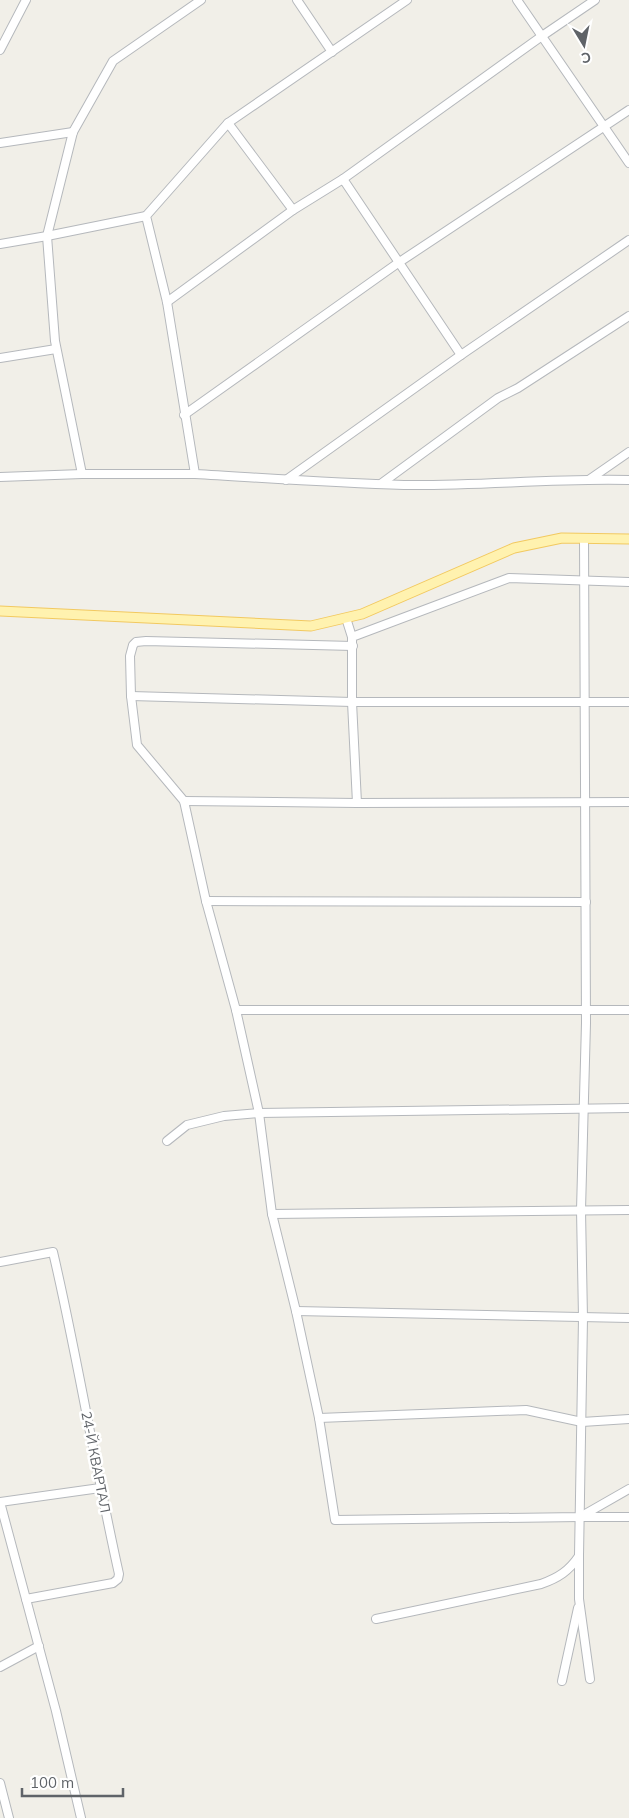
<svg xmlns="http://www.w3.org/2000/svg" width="629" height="1818" viewBox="0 0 629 1818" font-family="Mulish,sans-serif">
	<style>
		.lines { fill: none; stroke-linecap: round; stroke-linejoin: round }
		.minor-casing { stroke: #b5b8bc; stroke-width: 10 }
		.major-casing { stroke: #f2c960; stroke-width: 11 }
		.minor { stroke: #fff; stroke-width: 8 }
		.major { stroke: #fff2af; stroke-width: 9 }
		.labels { text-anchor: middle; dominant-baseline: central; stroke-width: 5; stroke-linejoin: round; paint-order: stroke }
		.street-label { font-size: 14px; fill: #5f6368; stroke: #fff }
	</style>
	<rect width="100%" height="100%" fill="#f1efe8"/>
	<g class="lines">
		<defs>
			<g id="minor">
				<path d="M297 0 332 52"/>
				<path d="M407 0 228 123 146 216 167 302 195 474C265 478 334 483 404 485 479 486 554 478 629 480"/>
				<path d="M517 0 629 163"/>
				<path d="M0 50 26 0"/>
				<path d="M228 123 293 210 343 179 461 355"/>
				<path d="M0 143 73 132"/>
				<path d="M343 179 542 36 595 0"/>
				<path d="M0 244 47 236 146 216"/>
				<path d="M167 302 293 210"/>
				<path d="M0 358 56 349"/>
				<path d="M184 415 398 263 629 110"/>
				<path d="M82 474 55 341 47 236 73 132 113 61 201 0"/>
				<path d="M0 477 82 474H195"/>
				<path d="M590 479 629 452"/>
				<path d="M286 480 461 355 629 240"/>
				<path d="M382 483 498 398 518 388 629 316"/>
				<path d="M346 618 352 637"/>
				<path d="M353 646 146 641 136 642 133 645 130 656 131 696 137 745 184 801 206 901 236 1010 259 1113 272 1214 296 1311 319 1418 335 1520 580 1517 629 1489"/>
				<path d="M131 696 352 702H629"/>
				<path d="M184 801 357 803 629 802"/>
				<path d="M357 803 352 702V637L509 578 629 582"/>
				<path d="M206 901 586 902"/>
				<path d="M236 1010H629"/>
				<path d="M167 1141 187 1125 224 1116 259 1113 629 1108"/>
				<path d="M272 1214 629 1210"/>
				<path d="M0 1262 53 1252C78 1359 95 1467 119 1574L118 1579 113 1583 26 1599"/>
				<path d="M296 1311 629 1318"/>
				<path d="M319 1418 526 1410 582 1422 629 1419"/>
				<path d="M582 1517H629"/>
				<path d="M579 1556V1599L590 1679"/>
				<path d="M376 1619 541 1584C558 1578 569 1571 579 1556L583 1318 581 1210 586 1023 584 538"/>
				<path d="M0 1667 39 1646"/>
				<path d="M562 1681 578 1608"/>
				<path d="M0 1783 9 1818"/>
				<path d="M81 1818 56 1711 0 1502 100 1488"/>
			</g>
			<path id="major" d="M0 611 311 626 362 614 514 548 562 538 629 539"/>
		</defs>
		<use href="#minor" class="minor-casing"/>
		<use href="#major" class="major-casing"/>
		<use href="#minor" class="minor"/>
		<use href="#major" class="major"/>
	</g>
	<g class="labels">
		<g class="street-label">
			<text transform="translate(96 1462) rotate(79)">24-Й КВАРТАЛ</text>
		</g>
	</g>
	<g transform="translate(584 45) rotate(170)" stroke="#ffffff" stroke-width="4" paint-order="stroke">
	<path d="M0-4L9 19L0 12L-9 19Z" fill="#5f6368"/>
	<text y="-8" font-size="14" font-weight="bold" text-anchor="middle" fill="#5f6368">С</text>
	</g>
	<path d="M22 1788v8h101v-8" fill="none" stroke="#5f6368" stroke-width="2.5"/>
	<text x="30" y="1788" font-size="15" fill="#5f6368" stroke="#ffffff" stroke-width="4" paint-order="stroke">100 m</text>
</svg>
